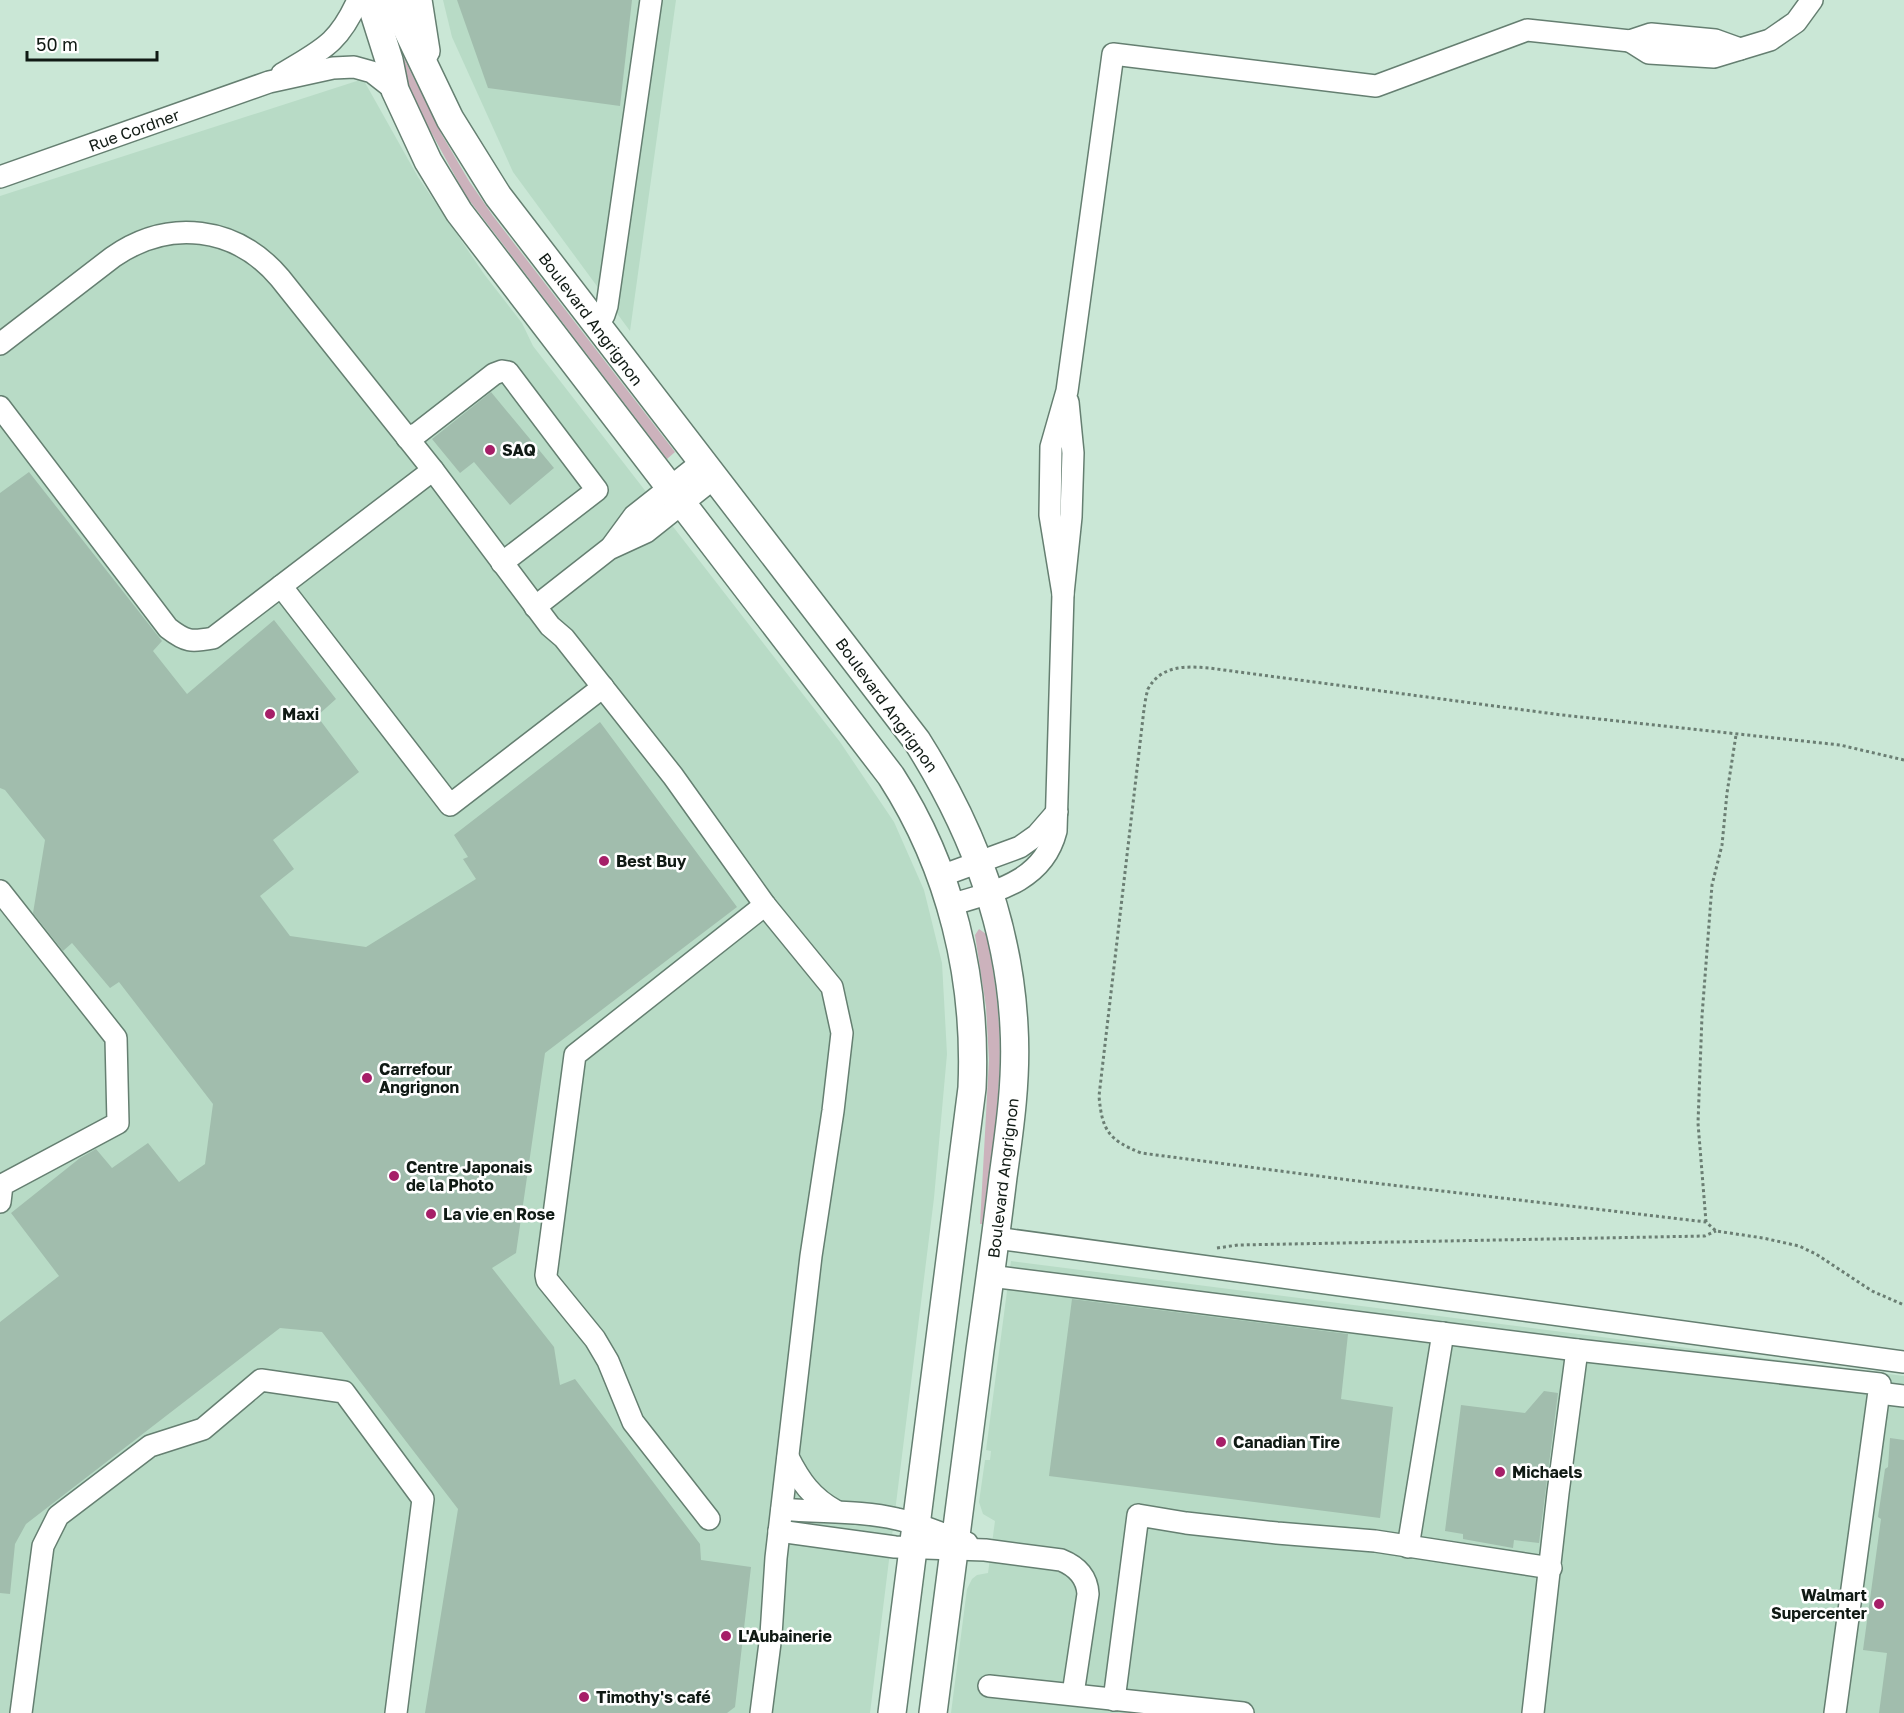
<svg xmlns="http://www.w3.org/2000/svg" width="1904" height="1713" viewBox="0 0 1904 1713" font-family="'Golos Text',sans-serif">
	<style>
		.built { fill: #b8dbc6 }
		.green { fill: #ccb2bc }
		.building { fill: #a1bdad }
		.lines { fill: none; stroke-linecap: round; stroke-linejoin: round }
		.minor-casing { stroke: #657f71; stroke-width: 24 }
		.major-casing { stroke: #657f71; stroke-width: 30 }
		.path { stroke: #6b7e73; stroke-width: 3; stroke-dasharray: 3 3; stroke-linecap: butt }
		.minor { stroke: #fff; stroke-width: 21 }
		.major { stroke: #fff; stroke-width: 27 }
		.poi-dot { fill: #a61f68; stroke: #fff; stroke-width: 2 }
		.labels { text-anchor: middle; dominant-baseline: central; stroke-width: 5; stroke-linejoin: round; paint-order: stroke }
		.street-label { font-size: 16px; fill: #101a14; stroke: #fff }
		.poi-label { font-size: 16px; font-weight: bold; fill: #101a14; stroke: #fff; text-anchor: start }
	</style>
	<rect width="100%" height="100%" fill="#cae7d6"/>
	<g class="built">
		<path d="M443 0H676L630 331 513 172 452 37Z"/>
		<path d="M363 79 418 177 484 274 522 323 533 346 840 742 894 822 924 890 942 963 947 1054 934 1198 870 1713H0V196Z"/>
		<path d="M1011 1261 1904 1376V1713H951L967 1589 972 1579 977 1575 988 1573 995 1521 983 1514 979 1502 985 1460H990L991 1451 986 1450Z"/>
	</g>
	<g class="green">
		<path d="M389 28 442 135 469 181 493 216 675 452 667 459 466 196 425 121 408 84Z"/>
		<path d="M979 929 986 934C996 980 1002 1029 999 1077 997 1126 988 1175 982 1224H980L989 1060 986 1007 975 935Z"/>
	</g>
	<g class="building">
		<path d="M457 0H632L620 106 488 88Z"/>
		<path d="M491 392 554 468 510 505 474 462 460 473 432 439Z"/>
		<path d="M29 472 162 641 153 651 187 694 274 620 336 699 317 716 359 772 273 840 294 869 260 896 290 936 366 947 476 879 463 859 468 857 454 835 600 722 737 907 545 1053 516 1253 492 1268 554 1347 560 1385 575 1379 700 1544 701 1560 751 1567 735 1707 727 1713H425L458 1509 322 1332 280 1328 26 1524 15 1544 10 1594 0 1593V1322L59 1276 11 1213 80 1158 96 1149 112 1168 148 1143 179 1182 205 1164 213 1104 119 982 110 988 72 943 63 951 33 913 45 840 5 790 0 788V493Z"/>
		<path d="M1072 1299 1348 1334 1341 1399 1393 1407 1380 1518 1049 1476Z"/>
		<path d="M1544 1391 1558 1393 1539 1543 1514 1540 1513 1548 1463 1539V1534L1445 1531 1461 1405 1525 1413Z"/>
		<path d="M1890 1438 1904 1440V1713H1879L1887 1653 1863 1650 1881 1519 1878 1517 1885 1469 1888 1467Z"/>
	</g>
	<g class="lines">
		<defs>
			<g id="minor">
				<path d="M1630 41 1649 53 1714 57 1770 40 1796 22 1812 0"/>
				<path d="M282 74C321 50 338 45 358 0"/>
				<path d="M0 177 269 82 333 68 354 67 372 72 395 90"/>
				<path d="M596 326 604 315 607 306 651 0"/>
				<path d="M0 344 113 257C169 218 236 226 280 278L433 470 550 626 564 638 673 776 765 905 832 987 842 1033 833 1111 811 1256 776 1558 771 1635 761 1713"/>
				<path d="M0 407 168 628C186 642 191 642 213 638L433 470"/>
				<path d="M407 438 418 433 494 374 502 371 508 372 597 490 502 563"/>
				<path d="M612 546 634 516 701 463"/>
				<path d="M281 586 450 805 603 687"/>
				<path d="M1063 594 1050 515 1051 447 1067 391 1113 54 1376 86 1527 30 1630 41 1651 34 1715 40 1740 49"/>
				<path d="M535 607 609 549 646 532 714 478"/>
				<path d="M941 876 1020 847 1037 835 1057 812"/>
				<path d="M0 891 116 1038 118 1123 2 1185 0 1202"/>
				<path d="M950 905C994 892 1043 882 1056 831L1063 594 1071 517 1073 453 1068 402"/>
				<path d="M996 1238 1904 1362"/>
				<path d="M990 1276 1577 1350 1880 1384 1835 1713"/>
				<path d="M1879 1393 1904 1396"/>
				<path d="M788 1457C800 1481 812 1498 836 1511"/>
				<path d="M782 1509C820 1513 859 1510 897 1519 921 1524 944 1535 967 1543"/>
				<path d="M709 1519 633 1422 608 1361 595 1339 547 1280 546 1275 575 1055 765 905"/>
				<path d="M779 1531 895 1547 985 1550 1061 1560C1076 1566 1087 1576 1088 1594L1073 1694"/>
				<path d="M1408 1547 1443 1333"/>
				<path d="M989 1686 1243 1713"/>
				<path d="M1114 1700 1138 1515 1186 1523 1277 1533 1375 1541 1551 1568"/>
				<path d="M21 1713 43 1546 58 1516 150 1446 203 1429 261 1380 344 1392 423 1499 396 1713"/>
				<path d="M1533 1713 1558 1493 1577 1350"/>
			</g>
			<g id="major">
				<path d="M370 0 389 60 395 90 428 161 459 212 891 776C951 869 977 978 972 1088L892 1713"/>
				<path d="M393 0 450 119 498 196 917 741C972 828 1009 924 1014 1027 1017 1077 1010 1127 1003 1177 996 1235 988 1293 980 1350 964 1471 949 1592 933 1713"/>
				<path d="M418 0 426 51"/>
			</g>
		</defs>
		<use href="#minor" class="minor-casing"/>
		<use href="#major" class="major-casing"/>
		<g class="path">
			<path d="M1904 760 1840 745 1562 715 1209 668C1186 666 1161 665 1148 689 1146 695 1145 703 1144 709L1099 1096C1102 1131 1109 1140 1141 1153L1357 1181 1706 1222 1716 1231 1763 1238 1799 1246 1816 1254 1872 1291 1904 1305"/>
			<path d="M522 1212 535 1214"/>
			<path d="M1706 1222 1698 1123 1702 1016 1712 885 1722 845 1727 793 1736 735"/>
			<path d="M1217 1248 1238 1245 1705 1236 1716 1231"/>
		</g>
		<use href="#minor" class="minor"/>
		<use href="#major" class="major"/>
	</g>
	<g class="poi-dot">
		<circle cx="490" cy="450" r="6"/>
		<circle cx="270" cy="714" r="6"/>
		<circle cx="604" cy="861" r="6"/>
		<circle cx="367" cy="1078" r="6"/>
		<circle cx="394" cy="1176" r="6"/>
		<circle cx="431" cy="1214" r="6"/>
		<circle cx="1221" cy="1442" r="6"/>
		<circle cx="1500" cy="1472" r="6"/>
		<circle cx="1879" cy="1604" r="6"/>
		<circle cx="726" cy="1636" r="6"/>
		<circle cx="584" cy="1697" r="6"/>
	</g>
	<g class="labels">
		<g class="street-label">
			<text transform="translate(134 130) rotate(-20)">Rue Cordner</text>
			<text transform="translate(591 319) rotate(53)">Boulevard Angrignon</text>
			<text transform="translate(887 705) rotate(54)">Boulevard Angrignon</text>
			<text transform="translate(1003 1178) rotate(-83)">Boulevard Angrignon</text>
		</g>
		<g class="poi-label">
			<text x="502" y="450">SAQ</text>
			<text x="282" y="714">Maxi</text>
			<text x="616" y="861">Best Buy</text>
			<text x="379" y="1069">Carrefour<tspan x="379" dy="18">Angrignon</tspan></text>
			<text x="406" y="1167">Centre Japonais<tspan x="406" dy="18">de la Photo</tspan></text>
			<text x="443" y="1214">La vie en Rose</text>
			<text x="1233" y="1442">Canadian Tire</text>
			<text x="1512" y="1472">Michaels</text>
			<text x="1867" y="1595" text-anchor="end">Walmart<tspan x="1867" dy="18">Supercenter</tspan></text>
			<text x="738" y="1636">L'Aubainerie</text>
			<text x="596" y="1697">Timothy's café</text>
		</g>
	</g>
	<path d="M27 51v9h130v-9" fill="none" stroke="#101a14" stroke-width="3"/>
	<text x="36" y="51" font-size="18" fill="#101a14" stroke="#ffffff" stroke-width="4.5" paint-order="stroke">50 m</text>
</svg>
